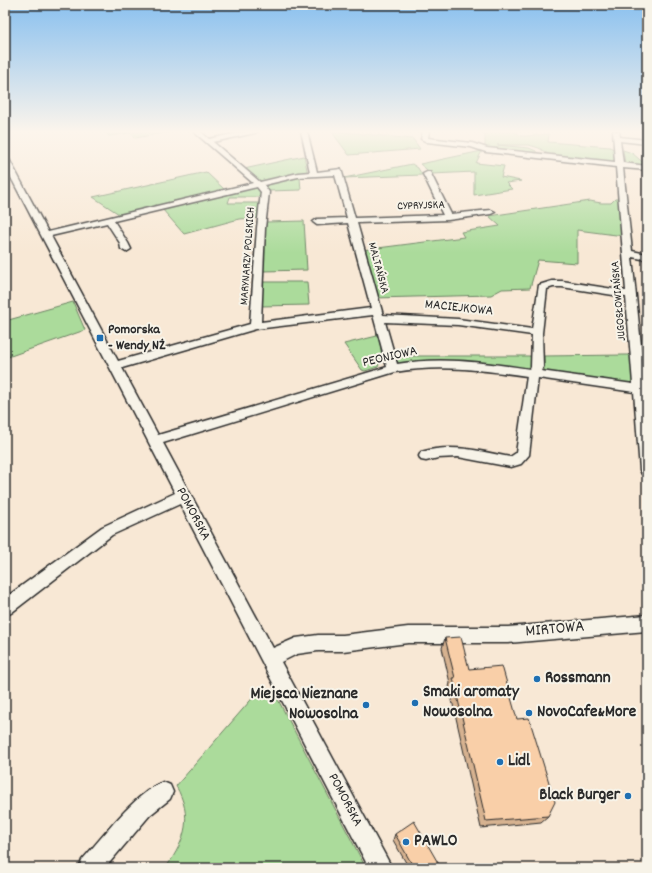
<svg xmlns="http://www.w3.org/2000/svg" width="652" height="873" viewBox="0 0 652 873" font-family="Dekko,sans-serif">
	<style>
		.green { fill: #abdb9b; stroke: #6b8363 }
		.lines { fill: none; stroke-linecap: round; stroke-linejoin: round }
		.minor-casing { stroke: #2b2b2b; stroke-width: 3 }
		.minor { fill: #f7f3e8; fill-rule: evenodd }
		.wall { fill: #d6b290; stroke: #2b2b2b }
		.building { fill: #f9cfa8; stroke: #2b2b2b }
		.poi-dot { fill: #1f6fb2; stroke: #f7f3e8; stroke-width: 1.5 }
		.labels { text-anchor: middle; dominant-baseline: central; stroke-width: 4; stroke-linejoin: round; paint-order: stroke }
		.far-street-label { font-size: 12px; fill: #2b2b2b; stroke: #f7f3e8 }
		.street-label { font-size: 14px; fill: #2b2b2b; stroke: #f7f3e8 }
		.poi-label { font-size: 14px; font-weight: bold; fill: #2b2b2b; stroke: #f7f3e8; text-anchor: start }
		.near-street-label { font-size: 17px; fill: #2b2b2b; stroke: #f7f3e8 }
		.near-poi-label { font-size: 17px; font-weight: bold; fill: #2b2b2b; stroke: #f7f3e8; text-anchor: start }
	</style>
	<rect width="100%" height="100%" fill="#f8e8d5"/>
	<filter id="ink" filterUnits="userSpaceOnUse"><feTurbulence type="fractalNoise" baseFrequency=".025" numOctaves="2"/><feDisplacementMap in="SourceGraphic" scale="8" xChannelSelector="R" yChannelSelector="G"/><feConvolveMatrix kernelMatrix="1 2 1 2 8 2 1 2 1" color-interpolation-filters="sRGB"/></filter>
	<g filter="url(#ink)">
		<g class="green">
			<path d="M104 131H174L135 138 130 133 109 136Z"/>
			<path d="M334 131 413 139 420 149 349 155 334 135Z"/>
			<path d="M485 131H514L521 136H526L549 134 548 142 610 147 615 150 616 163 551 156 539 148 529 145H497L529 148 536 151V153L485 147Z"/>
			<path d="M623 150 632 153 647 166 625 164Z"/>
			<path d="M482 151 476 163 504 166 501 177 521 181 506 183 512 189 474 195V172L432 174 420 164Z"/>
			<path d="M304 156 307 170V172L304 173 263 182 259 181 244 169Z"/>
			<path d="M412 164 418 168 422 175 344 178Z"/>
			<path d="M206 172 226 191 122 216 93 197Z"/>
			<path d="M298 177 300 178 301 190 268 191 263 186Z"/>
			<path d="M255 187 260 190V197H230L228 203H259L257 218 239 219 184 234 162 209Z"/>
			<path d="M615 199H619L624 236 577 230V263L538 260 530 288 502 289 491 295 375 298 362 250 464 237 461 232 500 226 489 216 590 201 601 203H611Z"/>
			<path d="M304 221 307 270 263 271 266 222Z"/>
			<path d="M263 282H307L309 305 261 306Z"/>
			<path d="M73 302 85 330 5 358V321Z"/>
			<path d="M376 333C382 344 383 356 378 367L365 371 362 370 344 344 377 336Z"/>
			<path d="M625 355H631L633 385 547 373 544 371V356Z"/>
			<path d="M415 356H530L533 366 528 369 399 364 397 362 399 357Z"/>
			<path d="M263 686 274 692 366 868H169L167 866C186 839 193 816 176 786Z"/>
		</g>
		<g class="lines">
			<defs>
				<g id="minor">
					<path d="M193 131H200L209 139 246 131H258L255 133 213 142 260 182 298 173 310 172 301 131H307L317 172 341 169 355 218 443 215 423 174 427 172H430L451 214 491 210 495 212 491 214 448 220 357 223 383 315 458 319 532 329 539 285 552 281H562L626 291 616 167 486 152 471 147 427 142 421 139 423 131H429L428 138 472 143 487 148 615 162 613 131H619L620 137 647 140V144L620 141 623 163 647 166V170L623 168 632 251 647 254V260L632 257 645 384H647V475L642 474 640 470 634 392 538 378 529 455 521 464 511 467 458 457 438 458 426 461 421 460 419 456 421 452C452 443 479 451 510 457L516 453 527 376C482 370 439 364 395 372L163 443 273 648 296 638 318 635H343L408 627H508L647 615V631L508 643H408L343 651H318L297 654 281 662 392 868H369L180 504 112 535 11 613 5 616V598L102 527 175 493 5 166V157L9 159 48 232 253 183ZM335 175 347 218 317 219 313 222 317 225 348 223 371 308 261 322 265 228 269 192 264 185 298 177ZM257 187 261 192 257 228 250 324 118 361 51 236 107 223 120 243 121 249 126 252 131 249 128 243 114 221ZM553 287H562L626 297 633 384 541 371 543 367 542 333 547 289ZM373 315 387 367 158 435 122 368 256 329ZM385 322 458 325 532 335 531 367 530 369C486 363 442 356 397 364Z"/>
					<path d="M163 782 170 785 173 792 170 799 150 815 105 868H79L82 860C103 837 134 794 163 782Z"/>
				</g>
			</defs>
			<use href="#minor" class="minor-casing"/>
			<use href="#minor" class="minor"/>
		</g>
		<g class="wall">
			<path d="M445 638 469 669 517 719 548 816 541 822 481 828 449 687 450 683 442 648Z"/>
			<path d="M395 834 441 868H409L393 840Z"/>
		</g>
		<g class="building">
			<path d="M461 637 469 669 502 666 517 719 529 718 555 802 548 816 486 821 453 678H455L445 638Z"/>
			<path d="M414 821 441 868H414L395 834Z"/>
		</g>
	</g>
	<linearGradient id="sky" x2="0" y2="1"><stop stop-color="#89c0ef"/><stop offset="0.52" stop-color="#fcf5ec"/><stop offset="1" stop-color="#fcf5ec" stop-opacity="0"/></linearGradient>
	<rect width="652" height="253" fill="url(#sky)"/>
	<g class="poi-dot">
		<rect x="96" y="334" width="8" height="8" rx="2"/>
		<circle cx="537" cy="679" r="4"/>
		<circle cx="415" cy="703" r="4"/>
		<circle cx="366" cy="705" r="4"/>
		<circle cx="529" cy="713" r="4"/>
		<circle cx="500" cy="762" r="4"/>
		<circle cx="628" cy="796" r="4"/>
		<circle cx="406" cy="842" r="4"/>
	</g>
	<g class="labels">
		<g class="far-street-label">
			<text transform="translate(421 206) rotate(-2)">CYPRYJSKA</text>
			<text transform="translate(248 256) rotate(-86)">MARYNARZY POLSKICH</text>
			<text transform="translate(378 268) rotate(75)">MALTAŃSKA</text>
			<text transform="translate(619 301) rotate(-95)">JUGOSŁOWIAŃSKA</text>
		</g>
		<g class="street-label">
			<text transform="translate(459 308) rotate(6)">MACIEJKOWA</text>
			<text transform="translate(390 357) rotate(-13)">PEONIOWA</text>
			<text transform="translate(193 514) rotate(62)">POMORSKA</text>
			<text transform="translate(345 800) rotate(62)">POMORSKA</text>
		</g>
		<g class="poi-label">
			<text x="108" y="330">Pomorska<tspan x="108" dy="16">- Wendy NŻ</tspan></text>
		</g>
		<g class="near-street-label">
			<text transform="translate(555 630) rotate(-5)">MIRTOWA</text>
		</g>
		<g class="near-poi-label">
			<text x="545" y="679">Rossmann</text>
			<text x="423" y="693">Smaki aromaty<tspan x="423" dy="20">Nowosolna</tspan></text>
			<text x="358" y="695" text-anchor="end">Miejsca Nieznane<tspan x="358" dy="20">Nowosolna</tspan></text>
			<text x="537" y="713">NovoCafe&amp;More</text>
			<text x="508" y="762">Lidl</text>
			<text x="620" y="796" text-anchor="end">Black Burger</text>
			<text x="414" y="842">PAWLO</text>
		</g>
	</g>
	<rect width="652" height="873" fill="none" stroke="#f7f3e8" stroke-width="20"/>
	<rect x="10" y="10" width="632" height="853" fill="none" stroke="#2b2b2b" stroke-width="1.5" filter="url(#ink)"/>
</svg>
